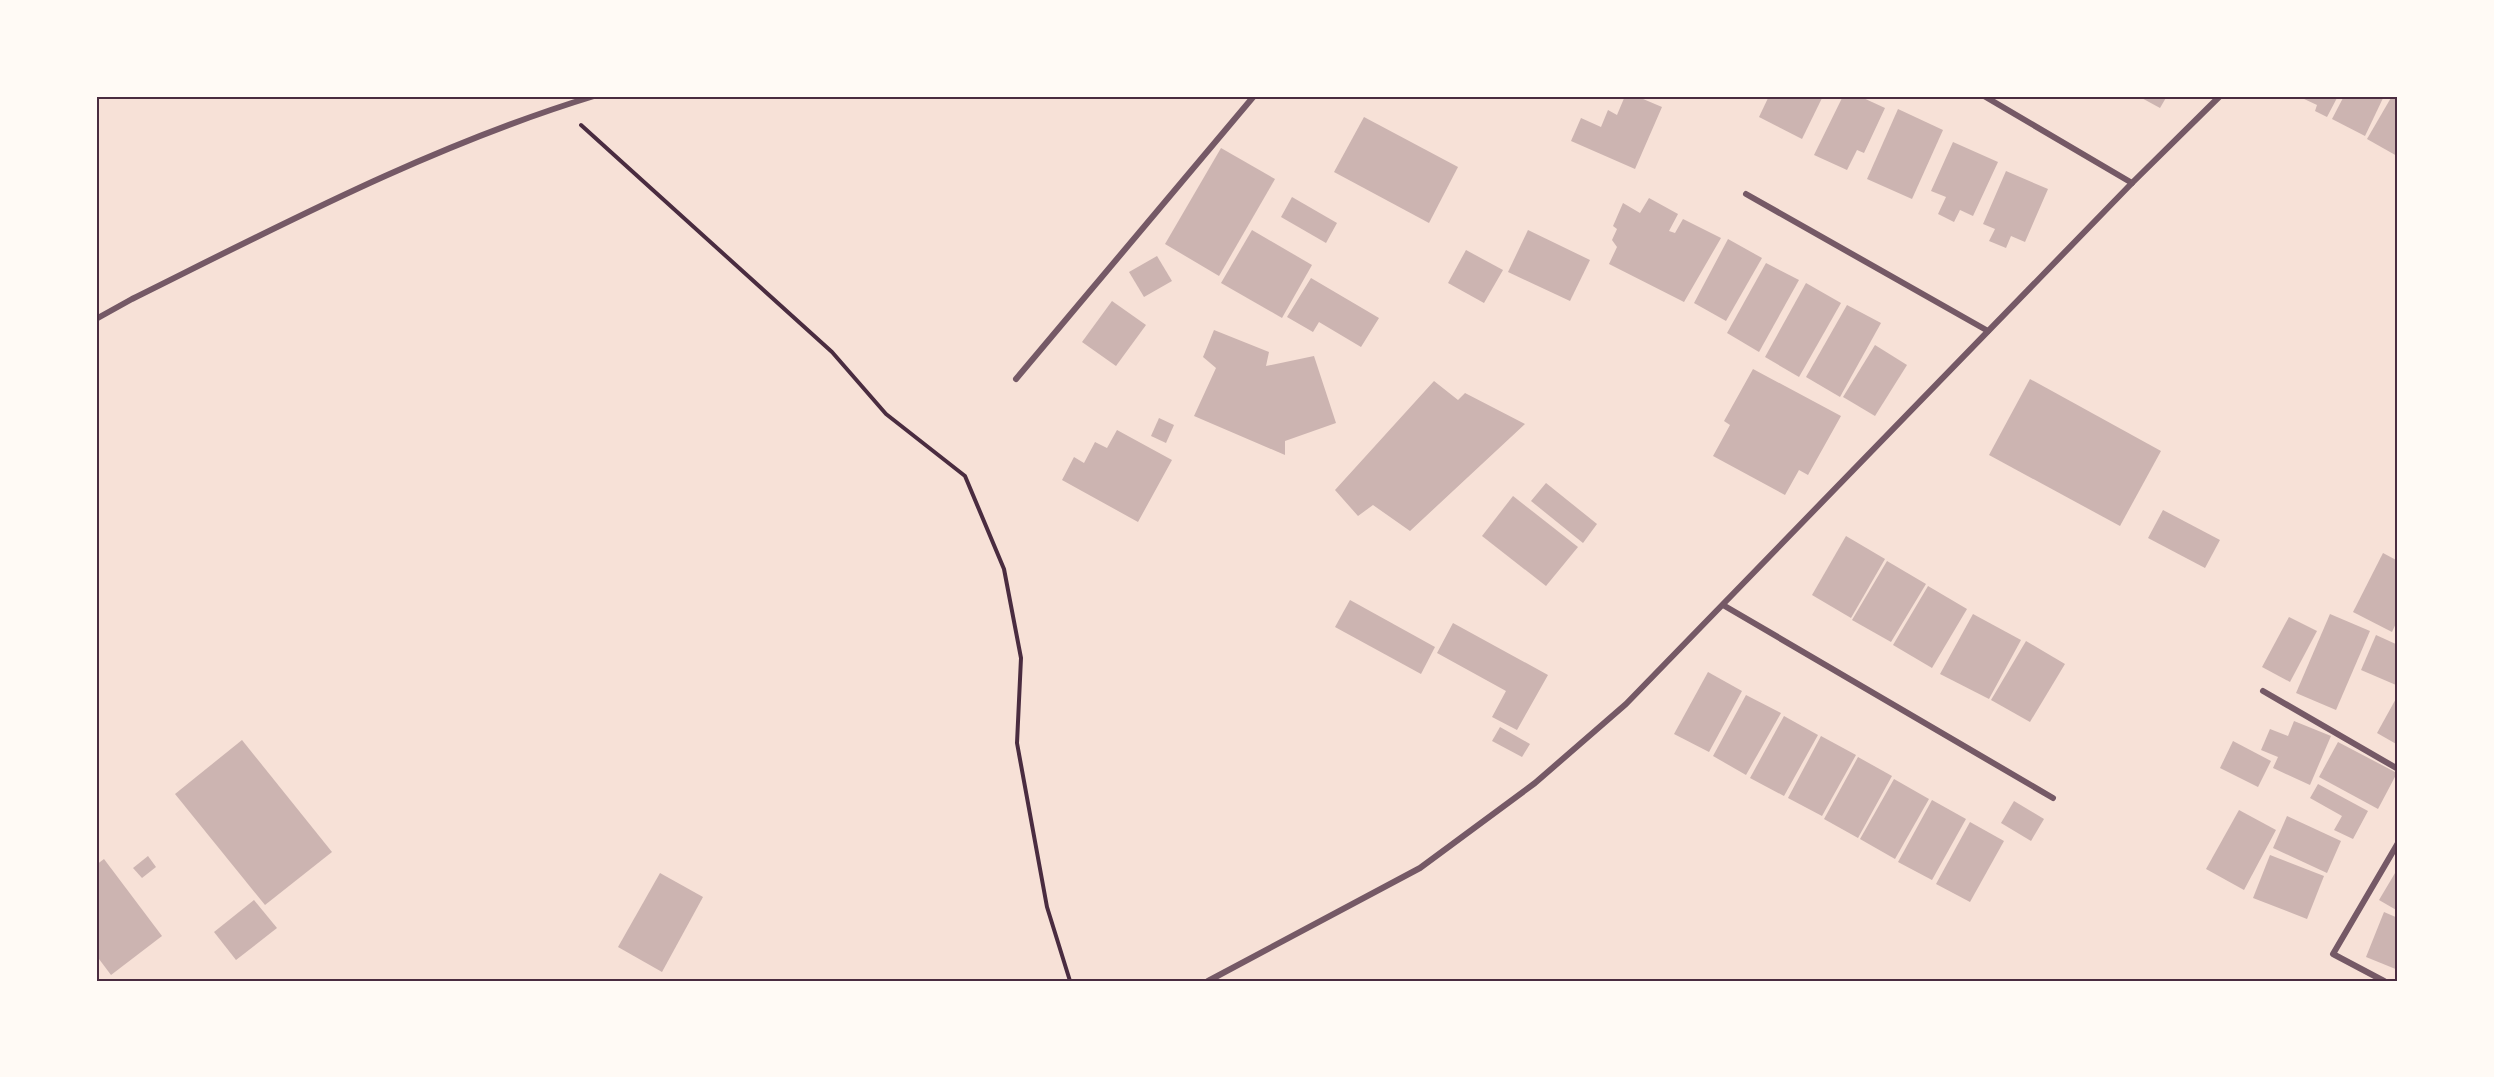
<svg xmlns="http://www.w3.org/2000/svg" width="2494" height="1077" viewBox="0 0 2494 1077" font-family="Manrope,sans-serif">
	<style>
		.building { fill: #ccb4b1 }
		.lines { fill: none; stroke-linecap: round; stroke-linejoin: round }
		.path { stroke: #4a2c40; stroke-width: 4 }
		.minor { stroke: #755966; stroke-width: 6 }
		.neatline { fill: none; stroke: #4a2c40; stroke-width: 2 }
	</style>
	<rect width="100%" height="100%" fill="#f7e1d7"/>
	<g class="building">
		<path d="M1625 96H1636L1662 107 1635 169 1571 141 1581 118 1601 127 1608 110 1617 115Z"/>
		<path d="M1769 96H1823L1802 139 1759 117Z"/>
		<path d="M1843 96H1859L1885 108 1864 153 1857 150 1847 170 1814 155Z"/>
		<path d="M2138 96H2167L2160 108Z"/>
		<path d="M2303 96H2338L2327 117 2315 111 2317 105 2302 98Z"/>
		<path d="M2344 96H2384L2365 136 2332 119Z"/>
		<path d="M2392 96H2398L2397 156 2367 139Z"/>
		<path d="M1898 109 1943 130 1912 199 1867 179Z"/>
		<path d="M1364 117 1458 167 1429 223 1334 172Z"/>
		<path d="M1953 142 1998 162 1973 216 1960 210 1954 222 1938 214 1946 197 1931 191Z"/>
		<path d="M1221 148 1275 179 1219 276 1165 244Z"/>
		<path d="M2006 171 2048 189 2025 242 2011 236 2006 248 1989 241 1995 229 1983 224Z"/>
		<path d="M1292 197 1337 223 1326 243 1281 217Z"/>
		<path d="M1649 198 1678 214 1669 231 1675 233 1683 219 1721 238 1684 302 1609 264 1617 247 1612 240 1617 229 1613 226 1623 203 1640 213Z"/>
		<path d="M1252 230 1312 265 1282 318 1221 283Z"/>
		<path d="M1528 230 1590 260 1570 301 1508 272Z"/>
		<path d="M1728 239 1762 258 1726 321 1694 303Z"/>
		<path d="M1466 250 1503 270 1484 303 1448 283Z"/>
		<path d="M1157 256 1172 281 1144 297 1129 272Z"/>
		<path d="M1766 263 1799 280 1759 352 1727 333Z"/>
		<path d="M1311 278 1379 318 1361 347 1319 322 1313 332 1287 317Z"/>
		<path d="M1806 283 1841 303 1799 377 1765 357Z"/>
		<path d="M1112 301 1146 325 1116 366 1082 342Z"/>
		<path d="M1847 305 1881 323 1840 397 1806 377Z"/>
		<path d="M1214 330 1269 352 1266 366 1314 356 1336 423 1285 441V455L1194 416 1216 368 1203 357Z"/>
		<path d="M1875 345 1907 365 1875 416 1843 397Z"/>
		<path d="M1753 369 1841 416 1808 475 1799 470 1785 495 1713 456 1730 425 1724 421Z"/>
		<path d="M2030 379 2161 451 2120 526 1989 455Z"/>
		<path d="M1434 381 1458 400 1465 393 1525 424 1410 531 1373 505 1358 516 1335 490Z"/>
		<path d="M1159 418 1174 425 1166 443 1151 436Z"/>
		<path d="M1117 430 1172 460 1138 522 1062 480 1074 457 1084 463 1095 442 1107 448Z"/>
		<path d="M1546 483 1597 524 1583 543 1531 501Z"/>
		<path d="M1513 496 1578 547 1546 586 1482 536Z"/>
		<path d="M2163 510 2220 540 2205 568 2148 538Z"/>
		<path d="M1846 536 1885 559 1851 618 1812 595Z"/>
		<path d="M2383 553 2398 561V619L2392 632 2353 612Z"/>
		<path d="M1887 561 1926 584 1891 642 1852 620Z"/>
		<path d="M1928 586 1967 609 1932 668 1893 645Z"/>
		<path d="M1350 600 1435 647 1421 674 1335 627Z"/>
		<path d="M1973 614 2021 640 1989 699 1940 674Z"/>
		<path d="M2330 614 2370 631 2336 710 2296 693Z"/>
		<path d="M2289 617 2317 631 2290 682 2262 667Z"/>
		<path d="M1453 623 1548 675 1517 730 1492 717 1506 691 1437 653Z"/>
		<path d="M2376 635 2398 645 2396 685 2361 670Z"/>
		<path d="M2026 641 2065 664 2030 722 1991 700Z"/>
		<path d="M1708 672 1742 691 1709 752 1674 734Z"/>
		<path d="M1746 695 1781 713 1746 775 1713 756Z"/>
		<path d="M2398 695V745L2377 733Z"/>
		<path d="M1784 716 1818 735 1784 796 1750 778Z"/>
		<path d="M2294 721 2331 736 2310 785 2273 768 2278 757 2261 750 2270 729 2288 736Z"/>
		<path d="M1500 727 1530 744 1522 757 1492 741Z"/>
		<path d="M1821 736 1856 755 1822 816 1788 798Z"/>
		<path d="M242 740 332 852 265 905 175 794Z"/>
		<path d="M2233 741 2271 761 2258 787 2220 768Z"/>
		<path d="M2338 742 2397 773 2378 809 2319 777Z"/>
		<path d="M1858 757 1892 776 1858 838 1824 819Z"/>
		<path d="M1894 779 1929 799 1895 859 1860 839Z"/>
		<path d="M2318 784 2368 811 2353 839 2334 830 2342 816 2310 798Z"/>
		<path d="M1932 800 1966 819 1932 880 1898 862Z"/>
		<path d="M2014 801 2044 819 2031 841 2001 823Z"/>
		<path d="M2239 810 2276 830 2244 890 2206 869Z"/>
		<path d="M2287 816 2341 841 2327 873 2273 848Z"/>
		<path d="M1970 822 2004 841 1970 902 1936 884Z"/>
		<path d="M2270 855 2324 876 2307 919 2253 898Z"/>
		<path d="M148 856 156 867 142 878 133 868Z"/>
		<path d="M104 859 162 936 111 975 96 955V865Z"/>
		<path d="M2398 868V911L2379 900Z"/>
		<path d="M660 873 703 897 662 972 618 947Z"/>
		<path d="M254 900 277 928 236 960 214 932Z"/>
		<path d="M2384 912 2398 918V970L2366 957Z"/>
	</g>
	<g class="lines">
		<path class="path" d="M581 125 832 352 886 414 965 476 1004 569 1021 658 1017 743 1047 907 1070 981"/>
		<g class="minor">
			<path d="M1984 96 2132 183"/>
			<path d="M1746 194 1988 331"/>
			<path d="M96 319 132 299C283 224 433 145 594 96"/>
			<path d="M1016 379 1254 96"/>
			<path d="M1723 605 2053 798"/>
			<path d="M2263 691 2398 769"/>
			<path d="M1208 981 1420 868 1535 783 1626 704 2132 183 2220 96"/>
			<path d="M2384 981 2333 954 2398 843"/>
		</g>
	</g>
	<rect width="2494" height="1077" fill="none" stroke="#fffaf5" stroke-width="195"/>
	<rect x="98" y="98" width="2298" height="882" class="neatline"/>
</svg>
